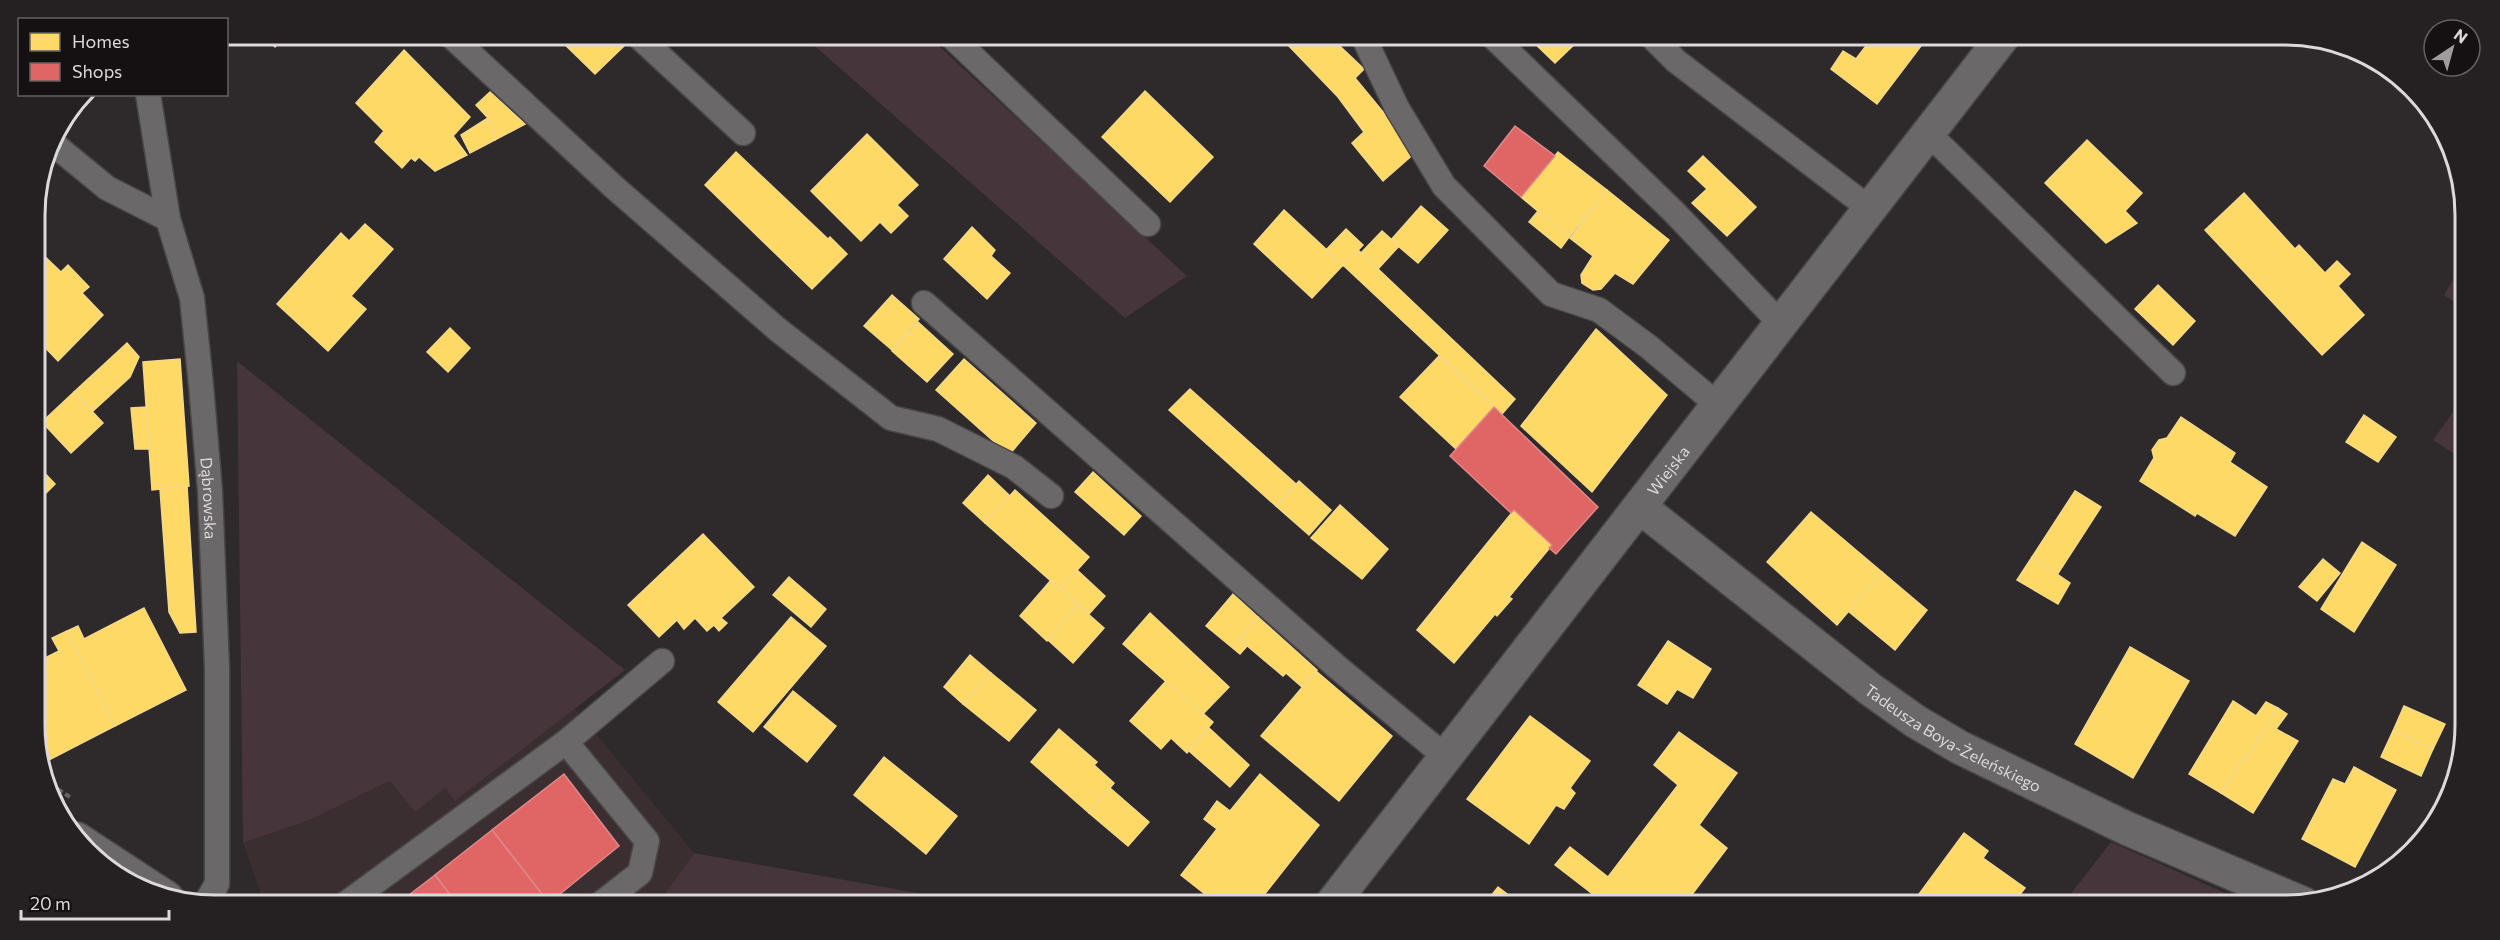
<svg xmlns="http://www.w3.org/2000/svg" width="2500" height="940" viewBox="0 0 2500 940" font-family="Commissioner,sans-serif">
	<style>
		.built { fill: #3b2e30 }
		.green { fill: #46353a }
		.homes { fill: #ffd966; stroke: #f5d988; stroke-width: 1.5 }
		.shops { fill: #e06666; stroke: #df8888; stroke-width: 1.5 }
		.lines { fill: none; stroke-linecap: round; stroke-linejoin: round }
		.lane-casing { stroke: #494647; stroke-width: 27 }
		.street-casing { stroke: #494647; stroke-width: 36 }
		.path { stroke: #646363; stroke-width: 4; stroke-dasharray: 6 3; stroke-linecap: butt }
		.lane { stroke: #6a6869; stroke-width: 24 }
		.street { stroke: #6a6869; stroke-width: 33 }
		.labels { text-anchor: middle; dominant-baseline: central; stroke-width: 6; stroke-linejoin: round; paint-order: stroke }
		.street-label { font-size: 16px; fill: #ddd8d9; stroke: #151112 }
		.rim { fill: none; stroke: #ddd8d9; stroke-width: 3 }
	</style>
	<rect width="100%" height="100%" fill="#2e292a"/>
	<path class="built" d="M574 707 694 853 661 899 650 905H265L243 843 312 819 390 781 445 788 456 800Z"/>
	<g class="green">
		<path d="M802 35H927L1187 276 1125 318Z"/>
		<path d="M2464 261V308L2444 295Z"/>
		<path d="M237 361 625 670 455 801 445 788 415 812 390 781 312 819 243 843Z"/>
		<path d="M2465 395V461L2433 440Z"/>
		<path d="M2111 842 2252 905H2062Z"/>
		<path d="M694 853 968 902 980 905H650L661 899Z"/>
	</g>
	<g class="homes">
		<path d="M262 34H287L275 47Z"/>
		<path d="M554 34H613L625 45 595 74Z"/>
		<path d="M1298 34H1327L1364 69 1355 78 1416 152 1383 181 1352 143 1364 132 1338 97 1288 45Z"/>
		<path d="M1533 34H1582L1583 36 1555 63 1529 38Z"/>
		<path d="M1719 34H1734L1726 42Z"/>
		<path d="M1875 34H1930L1877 104 1831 69 1843 51 1856 59Z"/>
		<path d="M404 50 470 117 453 136 467 155 435 171 419 157 415 161 411 158 402 168 375 142 384 131 356 103Z"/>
		<path d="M1145 91 1213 157 1170 202 1102 137Z"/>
		<path d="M490 92 525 124 495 140 488 118 476 105Z"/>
		<path d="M488 118 495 140 470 153 461 135Z"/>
		<path d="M867 134 918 185 897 205 908 216 891 233 880 222 861 241 811 191Z"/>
		<path d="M2087 140 2142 193 2125 211 2137 223 2106 243 2045 183Z"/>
		<path d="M736 152 828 239 830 237 847 254 812 289 705 185Z"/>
		<path d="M1558 152 1607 190 1569 237 1521 197Z"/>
		<path d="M1703 156 1756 207 1727 236 1692 203 1707 189 1688 171Z"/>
		<path d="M1607 190 1669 240 1633 284 1615 273 1601 289 1593 290 1582 283 1581 275 1593 256 1570 238Z"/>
		<path d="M2244 193 2295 249 2299 245 2325 273 2337 261 2350 274 2338 286 2364 315 2322 355 2205 230Z"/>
		<path d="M1421 206 1448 230 1418 263 1391 240Z"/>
		<path d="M1284 210 1343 265 1312 298 1254 244Z"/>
		<path d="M1538 211 1569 237 1561 248 1529 222Z"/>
		<path d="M365 224 393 249 351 296 366 309 328 351 277 304 341 233 349 241Z"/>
		<path d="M972 227 995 250 991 256 1010 273 987 299 944 259Z"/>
		<path d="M1346 229 1363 245 1343 266 1326 250Z"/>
		<path d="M1382 231 1399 246 1378 269 1361 253Z"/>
		<path d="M1358 250 1515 399 1502 414 1343 265Z"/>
		<path d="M40 252 61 272 68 265 89 287 82 293 103 315 58 361 36 338 35 257Z"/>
		<path d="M2158 285 2195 321 2173 345 2135 309Z"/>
		<path d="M892 295 919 319 892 350 864 326Z"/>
		<path d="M918 322 953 354 927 382 892 351Z"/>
		<path d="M450 328 470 348 448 372 427 352Z"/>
		<path d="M1596 329 1667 395 1592 492 1521 426Z"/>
		<path d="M127 343 139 357 130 377 93 411 74 392Z"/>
		<path d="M1439 356 1494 407 1456 449 1400 397Z"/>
		<path d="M180 359 189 486 152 490 143 362Z"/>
		<path d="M964 359 1036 423 1009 455 936 390Z"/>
		<path d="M1190 389 1296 484 1276 506 1169 410Z"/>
		<path d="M74 392 103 423 71 453 42 422Z"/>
		<path d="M147 407 149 449H135L131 408Z"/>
		<path d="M2364 415 2396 437 2378 462 2346 442Z"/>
		<path d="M2181 417 2235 453 2230 462 2267 487 2235 536 2197 513 2195 516 2140 481 2154 458 2152 450 2159 440 2167 438Z"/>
		<path d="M36 464 55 484 37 502Z"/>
		<path d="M1093 472 1141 516 1124 535 1075 492Z"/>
		<path d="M988 475 1010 496 985 523 963 503Z"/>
		<path d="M1299 481 1331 510 1309 535 1276 506Z"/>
		<path d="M187 486 196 632 180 633 169 612 160 489Z"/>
		<path d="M1015 490 1089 557 1060 589 985 523Z"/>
		<path d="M2075 491 2101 507 2057 575 2032 557Z"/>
		<path d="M1340 505 1388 549 1362 579 1311 538Z"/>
		<path d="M1514 510 1552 545 1509 597 1512 599 1497 616 1495 614 1454 663 1417 630Z"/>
		<path d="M1811 512 1882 572 1837 625 1767 562Z"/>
		<path d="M703 534 754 587 721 618 727 623 719 631 714 625 707 631 695 618 684 629 677 620 659 637 628 605Z"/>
		<path d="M2362 542 2396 565 2354 632 2321 609Z"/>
		<path d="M2032 557 2070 583 2058 604 2017 580Z"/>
		<path d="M2323 559 2340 573 2317 601 2299 587Z"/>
		<path d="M1077 570 1105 596 1089 614 1060 589Z"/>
		<path d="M1882 572 1927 610 1895 650 1848 611Z"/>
		<path d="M789 577 826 609 811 627 773 595Z"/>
		<path d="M1051 580 1078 605 1047 641 1020 616Z"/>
		<path d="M1233 594 1258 617 1239 639 1247 646 1240 654 1206 626Z"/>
		<path d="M1078 605 1104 628 1073 663 1048 640Z"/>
		<path d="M144 608 186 690 115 726 67 631 78 626 84 639Z"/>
		<path d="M1150 613 1229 687 1203 714 1123 644Z"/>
		<path d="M791 617 826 646 753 732 718 702Z"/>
		<path d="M1258 617 1317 670 1302 687 1286 673 1283 676 1239 639Z"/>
		<path d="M67 631 115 726 45 762 38 747 37 662 59 651 52 638Z"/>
		<path d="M1668 641 1711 669 1693 698 1677 689 1667 704 1638 685Z"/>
		<path d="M2130 647 2189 681 2133 778 2075 744Z"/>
		<path d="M970 655 991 673 963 704 944 687Z"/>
		<path d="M1316 671 1392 736 1339 801 1261 736Z"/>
		<path d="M991 673 1036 710 1009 741 963 704Z"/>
		<path d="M1166 681 1213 722 1187 753 1171 738 1161 749 1130 721Z"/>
		<path d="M793 691 836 726 807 762 764 727Z"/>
		<path d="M2233 701 2256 716 2266 702 2278 708 2246 760 2243 758 2221 793 2189 774Z"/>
		<path d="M2404 706 2445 724 2433 749 2393 731Z"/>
		<path d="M2278 708 2287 714 2276 729 2298 741 2253 813 2221 793 2243 758 2246 760Z"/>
		<path d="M1530 716 1590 761 1570 788 1575 793 1564 809 1556 805 1529 844 1467 799Z"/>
		<path d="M1209 728 1249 765 1230 787 1189 751Z"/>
		<path d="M1059 729 1097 762 1094 765 1114 783 1089 813 1031 762Z"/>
		<path d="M2393 731 2433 749 2421 776 2381 757Z"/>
		<path d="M1679 732 1737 773 1699 825 1727 848 1684 905H1607L1555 865 1570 847 1608 877 1678 785 1654 765Z"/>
		<path d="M884 757 957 816 926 854 854 795Z"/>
		<path d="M2354 767 2396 790 2355 867 2302 839 2333 779 2345 784Z"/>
		<path d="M1260 774 1319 825 1256 905H1219L1181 875 1217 829 1204 819 1217 801 1230 811Z"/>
		<path d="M1110 788 1149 822 1128 846 1089 813Z"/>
		<path d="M1964 833 1988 851 1983 858 2025 888 2012 905H1911Z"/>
		<path d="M1498 887 1515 900 1526 897 1537 905H1484Z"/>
	</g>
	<g class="shops">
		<path d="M1515 126 1555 156 1521 197 1484 166Z"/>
		<path d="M1494 407 1598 507 1556 554 1549 548 1552 545 1514 510 1511 513 1450 456Z"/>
		<path d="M564 774 619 846 549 903 492 830Z"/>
		<path d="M492 830 549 903 545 905H458L435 875Z"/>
		<path d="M435 875 458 905H396Z"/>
	</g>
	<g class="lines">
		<defs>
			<g id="lane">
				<path d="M449 34 615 188 777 329 891 418 938 429 1014 467 1051 496"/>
				<path d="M636 34 743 133"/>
				<path d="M949 34 1148 224"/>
				<path d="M1362 34 1397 108 1444 186 1551 294 1599 310 1649 347 1719 406"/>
				<path d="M1490 34 1674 212 1782 325"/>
				<path d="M1649 34 1676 61 1869 208"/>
				<path id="s1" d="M148 94 168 219 192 298 201 385 210 491 217 668V884L205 904"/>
				<path d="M1928 133 2173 373"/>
				<path d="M51 142 107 188 168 219"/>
				<path d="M924 303 1337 667 1446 757"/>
				<path d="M566 742 662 661"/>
				<path d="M344 905 566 742 647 841 640 873 599 905"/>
			</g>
			<g id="street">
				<path id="s2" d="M1640 507 1870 689 1915 721 1959 747 2126 828 2304 904"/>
				<path d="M77 839 167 898"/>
				<path id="s3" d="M1331 905 2005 34"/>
			</g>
		</defs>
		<use href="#lane" class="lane-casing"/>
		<use href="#street" class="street-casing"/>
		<path class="path" d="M50 784 70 797"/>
		<use href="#lane" class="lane"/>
		<use href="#street" class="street"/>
	</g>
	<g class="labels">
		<g class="street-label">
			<text stroke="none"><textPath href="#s3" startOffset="550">Wiejska</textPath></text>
			<text stroke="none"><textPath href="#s1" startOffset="410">Dąbrowska</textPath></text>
			<text stroke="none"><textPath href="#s2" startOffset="390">Tadeusza Boya-Żeleńskiego</textPath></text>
		</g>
	</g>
	<path d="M0 0H2500V940H0ZM215 45H2285A170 170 0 0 1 2455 215V725A170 170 0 0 1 2285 895H215A170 170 0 0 1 45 725V215A170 170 0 0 1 215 45Z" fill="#252122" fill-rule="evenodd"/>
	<path class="rim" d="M215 45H2285A170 170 0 0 1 2455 215V725A170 170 0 0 1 2285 895H215A170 170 0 0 1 45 725V215A170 170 0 0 1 215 45Z"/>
	<rect x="18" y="18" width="210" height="78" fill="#151112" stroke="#656162" stroke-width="1.5"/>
	<rect x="30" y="33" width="30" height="18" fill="#ffd966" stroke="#656162" stroke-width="1.5"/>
	<text x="72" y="48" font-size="18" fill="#ddd8d9">Homes</text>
	<rect x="30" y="63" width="30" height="18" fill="#e06666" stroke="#656162" stroke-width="1.5"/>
	<text x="72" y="78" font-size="18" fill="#ddd8d9">Shops</text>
	<g transform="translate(2452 48) rotate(36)"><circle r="28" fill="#151112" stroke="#656162" stroke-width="1.5"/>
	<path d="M0-4.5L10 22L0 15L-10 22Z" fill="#a09b9c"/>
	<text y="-9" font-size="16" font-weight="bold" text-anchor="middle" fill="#ddd8d9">N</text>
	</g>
	<path d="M21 910v9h148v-9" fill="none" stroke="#ddd8d9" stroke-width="3"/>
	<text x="30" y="910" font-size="18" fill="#ddd8d9" stroke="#151112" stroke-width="4.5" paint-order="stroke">20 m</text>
</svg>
